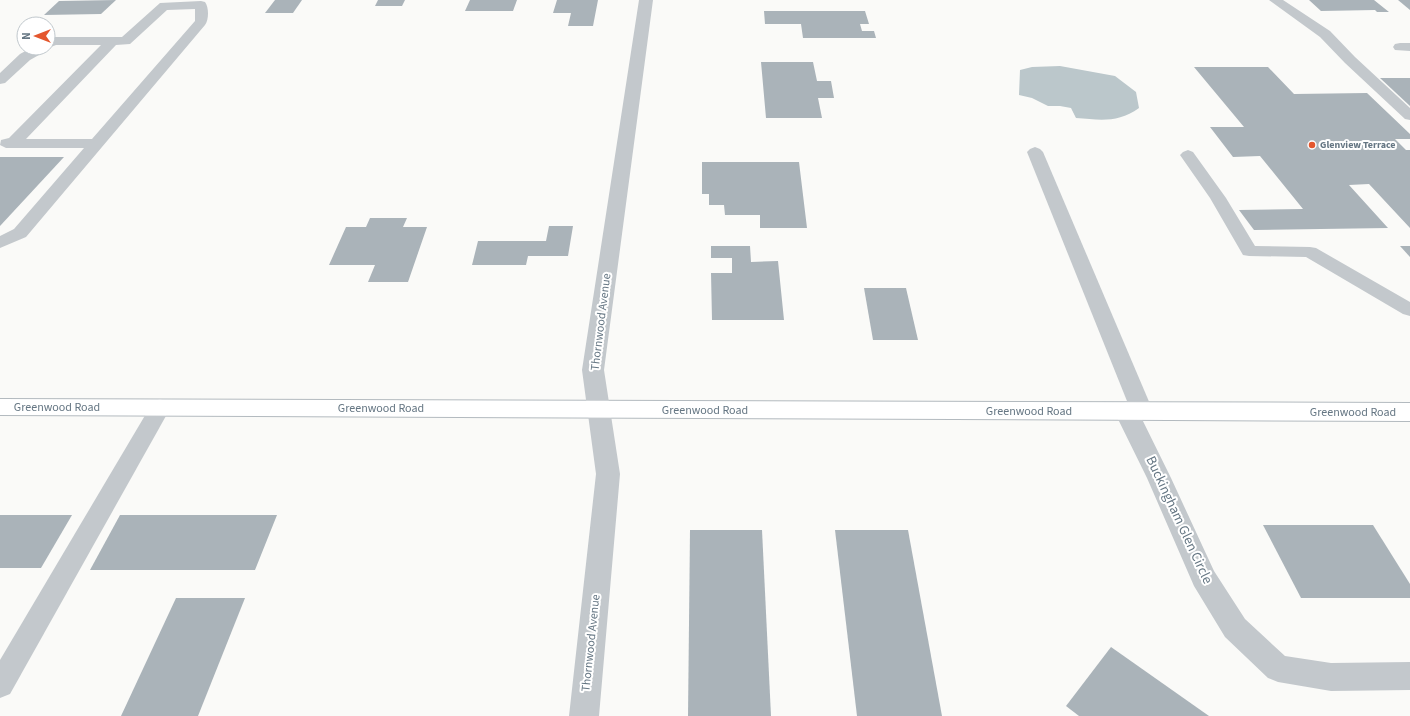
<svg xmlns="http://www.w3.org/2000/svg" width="1410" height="716" viewBox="0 0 1410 716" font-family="'Source Sans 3',sans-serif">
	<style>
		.water { fill: #bbc7cb }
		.building { fill: #aab3b9 }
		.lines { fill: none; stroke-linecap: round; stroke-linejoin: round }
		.secondary-casing { stroke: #b3babf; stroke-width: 2 }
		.lane { fill: #c3c8cc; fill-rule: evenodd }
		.street { fill: #c3c8cc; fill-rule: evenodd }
		.secondary { fill: #fff; fill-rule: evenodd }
		.poi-dot { fill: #e4572e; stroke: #fff; stroke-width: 1.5 }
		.labels { text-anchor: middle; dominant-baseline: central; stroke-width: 4; stroke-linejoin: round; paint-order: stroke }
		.far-poi-label { font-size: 10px; font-weight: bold; fill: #657683; stroke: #fff; text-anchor: start }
		.street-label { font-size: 12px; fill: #657683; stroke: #fff }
		.near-street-label { font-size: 14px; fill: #657683; stroke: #fff }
	</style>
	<rect width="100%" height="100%" fill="#fafaf8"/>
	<path class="water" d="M1060 66 1115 76 1136 92 1139 108C1118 123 1101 120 1076 118L1071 108 1060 106H1048L1032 98 1019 95 1020 70 1032 67Z"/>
	<g class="building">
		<path d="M116 0 101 14 44 15 59 1Z"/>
		<path d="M275 0H302L293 13H265Z"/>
		<path d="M378 0H405L402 6H375Z"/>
		<path d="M470 0H517L513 11H465Z"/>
		<path d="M557 0H598L593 26H568L571 13H553Z"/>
		<path d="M1309 0H1374L1389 12H1377L1375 10 1321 11Z"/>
		<path d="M1398 0H1410V10Z"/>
		<path d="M764 11H865L869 24H860L862 31H874L876 38H803L801 24H765Z"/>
		<path d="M761 62H813L817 81H831L834 98H818L822 118H766Z"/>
		<path d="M1194 67H1268L1294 94 1367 93 1410 134V139H1395L1406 150H1410V228L1369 184 1349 185 1388 228 1254 230 1239 210 1303 209 1260 156 1233 157 1210 127H1244Z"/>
		<path d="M1380 78H1410V106Z"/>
		<path d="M0 157H64L0 226Z"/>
		<path d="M702 162H799L807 228H760V215H725L724 205H709V194H702Z"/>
		<path d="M370 218H407L403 227H427L408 282H368L375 265H329L346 227H366Z"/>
		<path d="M549 226H573L568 256H528L526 265H472L478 241H546Z"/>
		<path d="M711 246H750L751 262 778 261 784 320H712L711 273H732V258H711Z"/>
		<path d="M1400 246H1410V257Z"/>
		<path d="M864 288H906L918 340H873Z"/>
		<path d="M0 515H72L41 568H0Z"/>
		<path d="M120 515H277L255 570H90Z"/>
		<path d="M1263 525H1373L1410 584V598H1301Z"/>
		<path d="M690 530H762L771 716H688Z"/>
		<path d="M835 530H908L942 716H857Z"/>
		<path d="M176 598H245L198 716H121Z"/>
		<path d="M1111 647 1209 716H1079L1066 706Z"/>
	</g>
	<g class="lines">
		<defs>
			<path id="secondary" d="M0 399 1410 403V421L0 415Z"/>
		</defs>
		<use href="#secondary" class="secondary-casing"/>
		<g class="lane">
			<path d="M1269 0H1283L1330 31 1355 57 1410 108V120L1405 119 1345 63 1320 37Z"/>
			<path d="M201 1 205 2C209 7 209 20 205 25L26 237 0 248V236L14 229 84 148H6L0 145 1 140 9 138 101 45H56L48 48V39L54 37H122L160 3ZM195 9V21L92 139H26L116 45 130 44 167 10Z"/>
			<path d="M31 48H48L46 51 30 60 5 83 0 84V73L20 54Z"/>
			<path d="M1035 147 1040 149 1043 152 1153 411 1149 416 1142 419 1135 416 1131 411 1027 152 1030 149Z"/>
			<path d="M1188 150 1193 152 1226 198 1255 246 1310 247 1316 248 1410 302V316L1403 314 1306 257 1249 256 1243 255 1210 198 1180 155 1183 152Z"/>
			<path d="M160 399 167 402 171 407 10 694 0 698V660L153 402Z"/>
		</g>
		<g class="street">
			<path d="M639 0H653L604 370 620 474 599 716H569L596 474 582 370Z"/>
			<path d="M1400 43H1410V51L1395 50 1393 47 1395 44Z"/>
			<path d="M1126 402 1134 405 1138 411 1171 478 1214 571 1245 619 1285 656 1331 663 1410 662V690L1331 691 1278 682 1268 678 1225 637 1194 586 1147 478 1114 411 1118 405Z"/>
		</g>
		<use href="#secondary" class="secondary"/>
	</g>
	<circle class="poi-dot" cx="1312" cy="145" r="4"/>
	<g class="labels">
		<g class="far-poi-label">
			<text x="1320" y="145">Glenview Terrace</text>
		</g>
		<g class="street-label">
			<text transform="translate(601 322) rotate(-83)">Thornwood Avenue</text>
			<text x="57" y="407">Greenwood Road</text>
			<text x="381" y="408">Greenwood Road</text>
			<text x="705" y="410">Greenwood Road</text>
			<text x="1029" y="411">Greenwood Road</text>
			<text x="1353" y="412">Greenwood Road</text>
			<text transform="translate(591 643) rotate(-84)">Thornwood Avenue</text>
		</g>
		<g class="near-street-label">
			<text transform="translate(1179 520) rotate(65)">Buckingham Glen Circle</text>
		</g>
	</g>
	<g transform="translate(36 36) rotate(270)"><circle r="19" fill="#ffffff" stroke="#c1c8cd"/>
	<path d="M0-3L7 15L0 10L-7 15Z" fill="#e4572e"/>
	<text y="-6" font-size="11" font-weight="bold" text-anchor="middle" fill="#657683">N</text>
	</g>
</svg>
